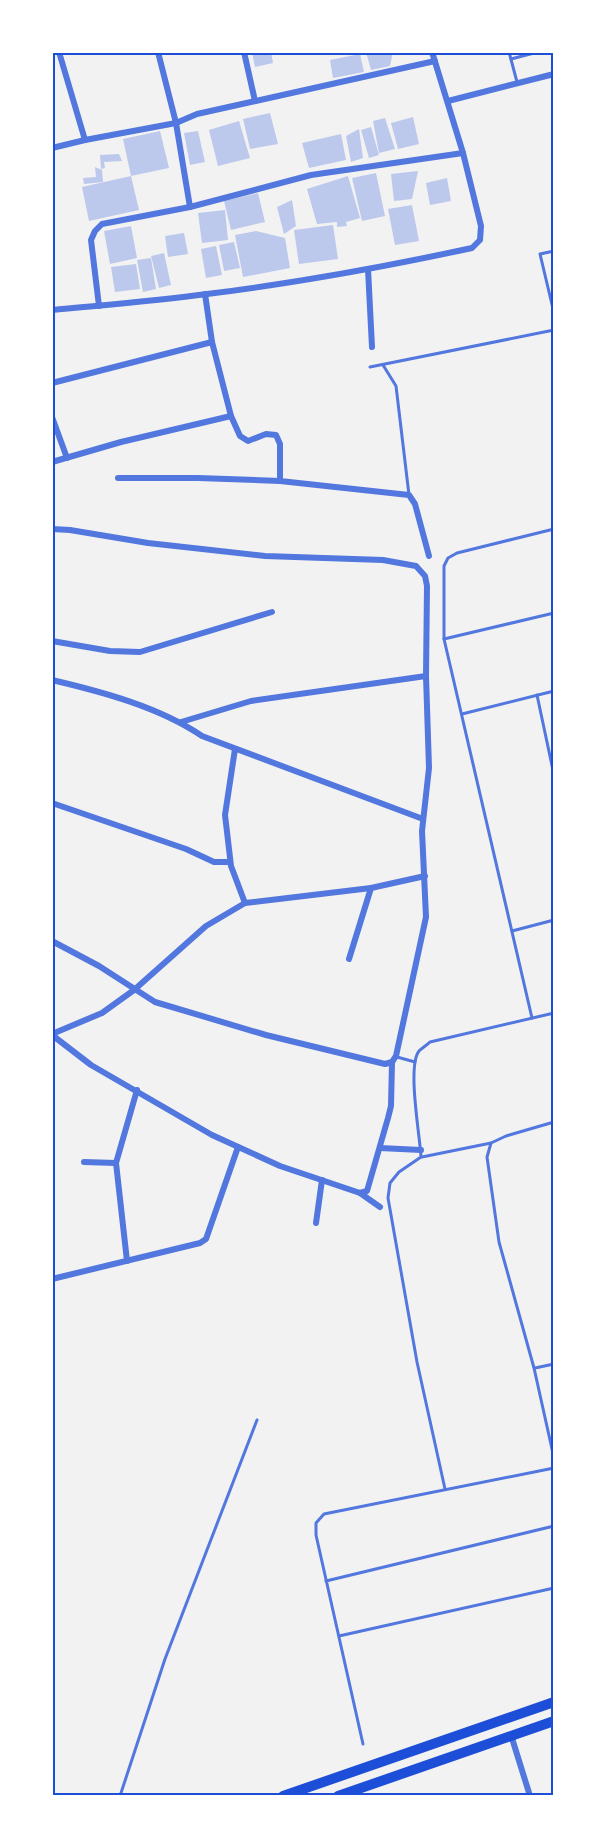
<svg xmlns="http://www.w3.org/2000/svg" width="606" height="1848" viewBox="0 0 606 1848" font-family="Ubuntu,sans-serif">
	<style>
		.building { fill: #bdc9ec }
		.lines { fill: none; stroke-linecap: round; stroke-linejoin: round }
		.service { stroke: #5277de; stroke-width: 3 }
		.minor { stroke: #5277de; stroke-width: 6 }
		.primary { stroke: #1d4ed8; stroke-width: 10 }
		.neatline { fill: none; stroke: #1d4ed8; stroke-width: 2 }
	</style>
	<rect width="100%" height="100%" fill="#f2f2f2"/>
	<g class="building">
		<path d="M252 52H271L273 63 255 67Z"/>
		<path d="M366 52H393L390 66 371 70Z"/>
		<path d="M360 54 364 72 333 78 330 60Z"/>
		<path d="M270 113 278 144 250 149 243 119Z"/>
		<path d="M413 117 419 144 398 149 391 123Z"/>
		<path d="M385 118 395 149 379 153 373 121Z"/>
		<path d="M239 121 250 158 218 166 209 130Z"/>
		<path d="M371 127 379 155 369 158 361 130Z"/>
		<path d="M359 129 363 158 351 162 346 136Z"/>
		<path d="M160 131 169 168 131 176 123 139Z"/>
		<path d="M198 131 205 162 190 165 184 133Z"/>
		<path d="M341 134 346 160 309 168 302 143Z"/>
		<path d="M119 154 122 161 104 162 105 168 101 169 100 155Z"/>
		<path d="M95 167 102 170 103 182 84 184 83 178 96 177Z"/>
		<path d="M418 171 412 199 394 201 391 174Z"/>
		<path d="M376 173 385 216 362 221 352 178Z"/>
		<path d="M131 176 139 210 89 221 82 187Z"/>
		<path d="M348 176 360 218 346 222 347 226 337 227V222L317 224 307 189Z"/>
		<path d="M447 178 451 201 430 205 426 183Z"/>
		<path d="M258 193 265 222 231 230 224 201Z"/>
		<path d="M292 200 296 226 284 234 277 207Z"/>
		<path d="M412 205 419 241 395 245 388 209Z"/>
		<path d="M225 210 228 240 202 243 198 213Z"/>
		<path d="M333 225 338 259 299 264 294 230Z"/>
		<path d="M131 226 137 258 110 264 104 231Z"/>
		<path d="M256 231 285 238 290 268 243 277 235 235Z"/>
		<path d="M184 233 188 254 168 257 165 236Z"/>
		<path d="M234 242 240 268 224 271 219 245Z"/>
		<path d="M216 246 222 275 206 278 201 249Z"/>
		<path d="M164 253 171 285 159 288 151 256Z"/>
		<path d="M151 258 156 289 143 292 137 260Z"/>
		<path d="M136 264 140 289 115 292 111 267Z"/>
	</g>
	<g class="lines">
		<g class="service">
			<path d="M509 52 517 82"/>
			<path d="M511 59 538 52"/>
			<path d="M554 251 540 254 554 313"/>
			<path d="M383 365 396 386 409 495"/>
			<path d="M370 367 554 330"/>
			<path d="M444 639V566L448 558 457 553 554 529"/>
			<path d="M537 695 554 775"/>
			<path d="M462 714 554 691"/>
			<path d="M512 931 554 920"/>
			<path d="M532 1018 444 639 554 613"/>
			<path d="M397 1057 415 1062"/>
			<path d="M554 1122 506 1136 491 1143 487 1157 499 1242 534 1368 554 1458"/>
			<path d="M422 1157 491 1143"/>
			<path d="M535 1368 554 1364"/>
			<path d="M445 1489 417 1362 388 1198 390 1183 399 1172 421 1157C420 1136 407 1066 419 1051 422 1048 427 1045 430 1042L554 1013"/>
			<path d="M326 1581 554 1526"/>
			<path d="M339 1636 554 1588"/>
			<path d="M363 1744 316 1535V1523L324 1514 554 1468"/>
			<path d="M120 1796 165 1659 257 1420"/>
		</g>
		<g class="minor">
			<path d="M59 52 85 140"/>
			<path d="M158 52 176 123 190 207"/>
			<path d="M244 52 255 101"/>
			<path d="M448 101 554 74"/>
			<path d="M52 148 85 140 176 123 197 114 435 61"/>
			<path d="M368 269 372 347"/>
			<path d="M205 294 212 342 231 416 240 436 248 441 266 434 276 435 280 444V481L409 495 415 504 429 556"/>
			<path d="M99 306 91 240 95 231 102 224 190 207 311 175 463 153"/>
			<path d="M52 310C104 305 156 301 207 294 296 283 384 267 472 248L480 240 481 226 463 153 432 52"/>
			<path d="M52 383 212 342"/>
			<path d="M52 417 67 458"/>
			<path d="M52 462 121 442 231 416"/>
			<path d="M118 478H198L280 481"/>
			<path d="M52 529 70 530 148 543 265 556 383 560 416 566 425 576 427 586 426 676 429 768 422 831 426 917 396 1056 392 1062 385 1064 266 1035 155 1002 99 966 52 941"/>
			<path d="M52 641 110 651 140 652 272 612"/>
			<path d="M52 680C103 692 159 707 202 736L423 819"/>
			<path d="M181 722 251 701 426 676"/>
			<path d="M235 749 225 815 231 866 245 903"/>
			<path d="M52 803 186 849 214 862H230"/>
			<path d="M349 959 371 888"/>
			<path d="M52 1034 102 1013 134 990 206 926 245 903 371 888 425 876"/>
			<path d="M52 1035 91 1065 212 1135 280 1166 360 1193 367 1191 388 1118 391 1106 392 1062"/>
			<path d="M380 1148 421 1150"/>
			<path d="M84 1162 116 1163 137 1090"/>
			<path d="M116 1163 127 1261"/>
			<path d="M360 1193 380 1207"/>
			<path d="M316 1223 322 1180"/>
			<path d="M52 1279 200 1243 206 1239 238 1147"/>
			<path d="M511 1735 530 1796"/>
		</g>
		<g class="primary">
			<path d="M283 1796 554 1702"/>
			<path d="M338 1796 554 1721"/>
		</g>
	</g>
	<rect width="606" height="1848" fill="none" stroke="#ffffff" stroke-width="108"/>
	<rect x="54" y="54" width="498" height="1740" class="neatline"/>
</svg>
